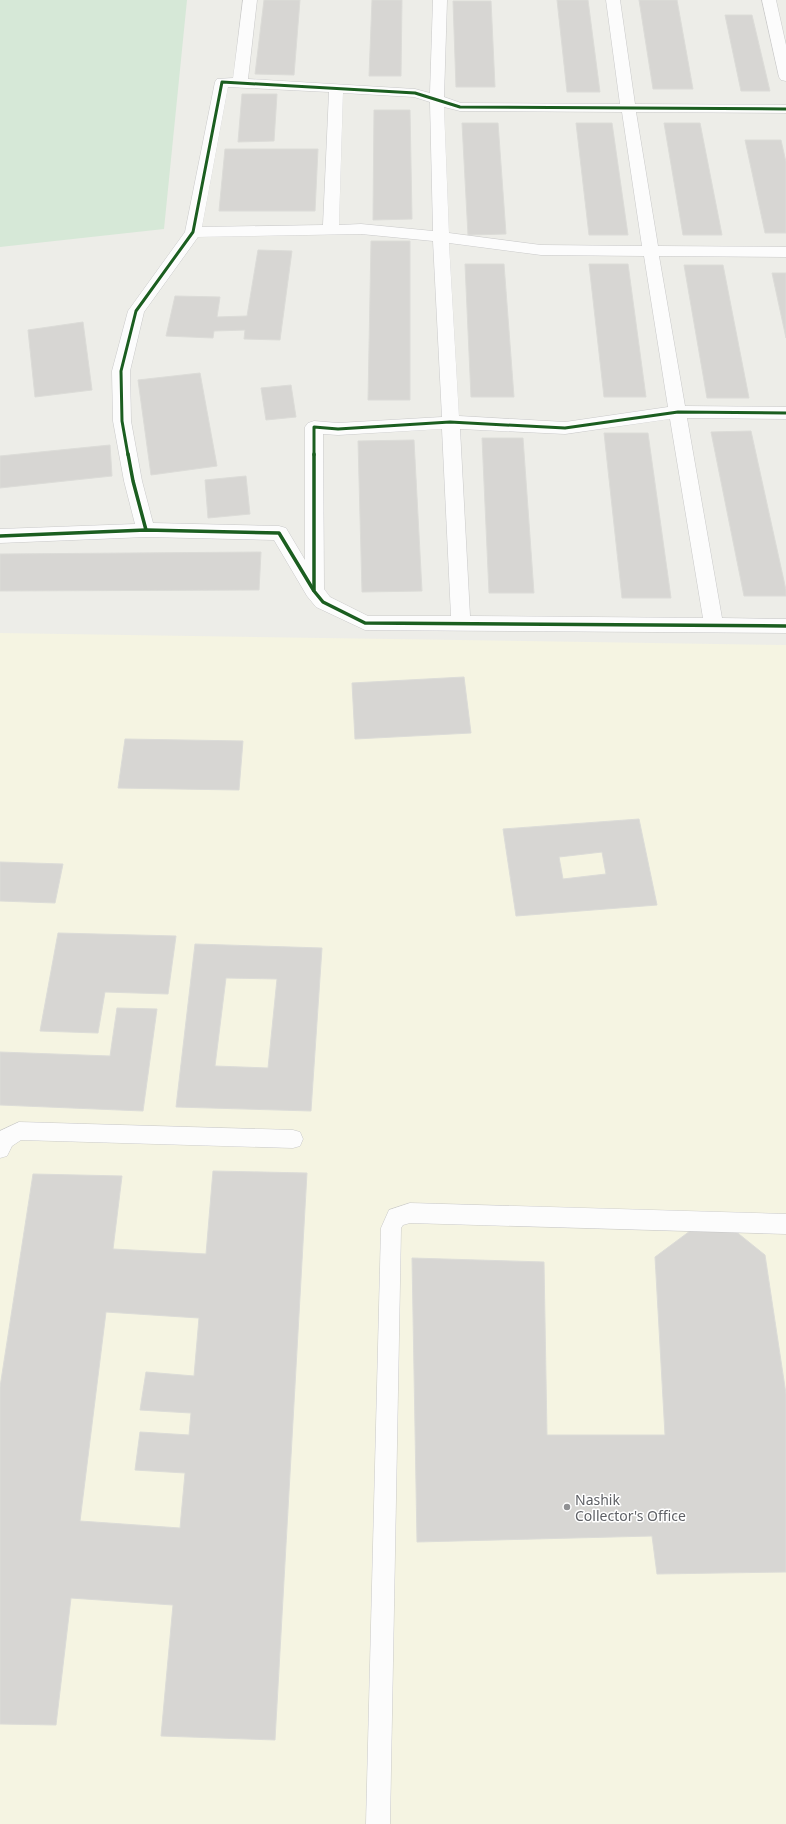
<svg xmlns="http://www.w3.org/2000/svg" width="786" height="1824" viewBox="0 0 786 1824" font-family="'Noto Sans',sans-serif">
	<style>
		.commercial { fill: #f5f4e2 }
		.green { fill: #d6e8d7 }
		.building { fill: #d7d6d3; stroke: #dcdcd8; fill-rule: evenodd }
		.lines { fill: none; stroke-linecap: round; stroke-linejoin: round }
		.lane-casing { stroke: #c9c9c9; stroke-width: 1 }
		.street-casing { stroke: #c9c9c9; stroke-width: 1 }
		.lane { fill: #fcfcfc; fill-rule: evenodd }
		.street { fill: #fcfcfc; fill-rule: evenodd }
		.cycleway-far1-casing { stroke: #fff; stroke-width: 5 }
		.cycleway-casing { stroke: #fff; stroke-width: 6 }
		.cycleway-far1 { stroke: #1b5e20; stroke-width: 3 }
		.cycleway { stroke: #1b5e20; stroke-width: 3.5 }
		.poi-dot { fill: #909193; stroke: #fff; stroke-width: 1.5 }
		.labels { text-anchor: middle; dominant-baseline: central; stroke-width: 3; stroke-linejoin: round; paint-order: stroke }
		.near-poi-label { font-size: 14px; fill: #5e6065; stroke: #fff; text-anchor: start }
	</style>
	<rect width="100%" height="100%" fill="#edede8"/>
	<path class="commercial" d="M0 633 786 645V1824H0Z"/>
	<path class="green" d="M0 0H187L164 229 0 247Z"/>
	<g class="building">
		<path d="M264 0H300L294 75 255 74Z"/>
		<path d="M372 0H402L401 76H369Z"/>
		<path d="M557 0H588L600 92H567Z"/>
		<path d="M639 0H677L693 89H653Z"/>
		<path d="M453 1H491L495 87H456Z"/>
		<path d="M725 15H752L770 91H741Z"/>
		<path d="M242 94H277L274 141 238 142Z"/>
		<path d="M374 110H410L412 219 373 220Z"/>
		<path d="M462 123H498L506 234 468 235Z"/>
		<path d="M576 123H612L628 235H589Z"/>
		<path d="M664 123H700L722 235H683Z"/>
		<path d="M745 140H781L786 162V233H765Z"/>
		<path d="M225 149H318L315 211H219Z"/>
		<path d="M371 241H410V400H368Z"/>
		<path d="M258 250 292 251 280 340 244 339 245 330 214 331 213 338 166 336 175 296 220 297 217 317 247 316Z"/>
		<path d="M465 264H504L514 397H471Z"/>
		<path d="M589 264H628L646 397H604Z"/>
		<path d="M684 265H723L749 398H707Z"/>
		<path d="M772 273H786V338Z"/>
		<path d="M83 322 92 390 35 397 28 330Z"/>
		<path d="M200 373 217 466 151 475 138 380Z"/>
		<path d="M291 385 296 417 266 420 261 388Z"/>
		<path d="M751 431 786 590V596H744L711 432Z"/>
		<path d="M604 433H648L671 598H622Z"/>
		<path d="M482 438H523L534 593H489Z"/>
		<path d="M414 440 422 591 362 592 358 441Z"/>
		<path d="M110 445 112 476 0 488V456Z"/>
		<path d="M246 476 250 514 208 518 205 480Z"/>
		<path d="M261 552 259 590 0 591V554Z"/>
		<path d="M464 677 471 733 355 739 352 683Z"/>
		<path d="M125 739 243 741 239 790 118 788Z"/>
		<path d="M639 819 657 905 516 916 503 829ZM602 852 606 874 563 879 559 857Z"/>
		<path d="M0 862 63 864 55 903 0 901Z"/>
		<path d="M58 933 176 936 168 994 105 992 98 1033 40 1031Z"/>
		<path d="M195 944 322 948 311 1111 176 1107ZM226 978 277 979 268 1068 215 1066Z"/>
		<path d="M117 1008 157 1009 143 1111 0 1105V1052L110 1056Z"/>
		<path d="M213 1171 307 1173 275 1740 161 1736 173 1605 71 1598 56 1725 0 1724V1387L33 1174 122 1176 113 1249 206 1254ZM106 1312 199 1318 194 1376 146 1372 140 1410 191 1413 189 1435 140 1432 135 1470 185 1473 180 1528 80 1521Z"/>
		<path d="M734 1230 765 1255 786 1394V1572L657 1574 652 1536 417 1542 412 1258 544 1262 547 1435H665L655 1257 690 1231Z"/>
	</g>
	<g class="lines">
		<defs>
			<g id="lane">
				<path d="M19 1122 293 1130 300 1132 303 1139 300 1146 293 1148 21 1140 12 1146 7 1156 0 1158V1131Z"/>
				<path d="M410 1203 786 1214V1234L410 1223 403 1225 401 1228 390 1824H366L381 1228 389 1210Z"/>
			</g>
			<g id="street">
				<path d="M243 0H257L248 79 415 89 430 93 433 0H447L444 97 461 103 620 104 606 0H620L635 104 786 105V113L636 112 658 246 786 247V257L659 256 685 406 786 407V419L687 418 722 618 786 619V633L365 630 316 607 307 596 274 540 146 537 0 543V529L135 524 124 481 113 421 112 371 128 311 185 232 215 82 217 79 233 78ZM228 87 329 92 323 225 202 227ZM343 93 414 97 430 102 433 231 361 224 339 225ZM444 107 460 111 622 112 642 246 541 245 449 233ZM361 234 433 241 442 417 338 423 314 421 308 423 305 427V560L286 528 279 526 153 523 142 481 131 421 130 371 144 312 198 237ZM449 243 541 255 644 256 668 407 565 422 459 416ZM670 419 703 618 470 616 460 429 565 434ZM442 429 451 616H368L330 597 324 589 323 434 338 435Z"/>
				<path d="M762 0H776L786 45V81L781 80 779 77Z"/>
			</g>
		</defs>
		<use href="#lane" class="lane-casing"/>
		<use href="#street" class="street-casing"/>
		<use href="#lane" class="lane"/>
		<use href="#street" class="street"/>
		<defs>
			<g id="cycleway-far1">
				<path d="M128 455 122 421 121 371 136 311 193 232 222 82 415 93 460 107 786 109"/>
				<path d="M314 455V427L338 429 450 422 565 428 678 412 786 413"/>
			</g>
			<g id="cycleway">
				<path d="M128 454 133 481 146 530"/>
				<path d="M0 536 146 530 279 533 314 591 323 602 365 623 786 626"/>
				<path d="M314 590V454"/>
			</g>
		</defs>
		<use href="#cycleway-far1" class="cycleway-far1-casing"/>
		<use href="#cycleway" class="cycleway-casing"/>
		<use href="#cycleway-far1" class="cycleway-far1"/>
		<use href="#cycleway" class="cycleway"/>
	</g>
	<circle class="poi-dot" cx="567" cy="1507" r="4"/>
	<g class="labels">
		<g class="near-poi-label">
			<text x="575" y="1499">Nashik<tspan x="575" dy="16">Collector's Office</tspan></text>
		</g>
	</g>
</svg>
